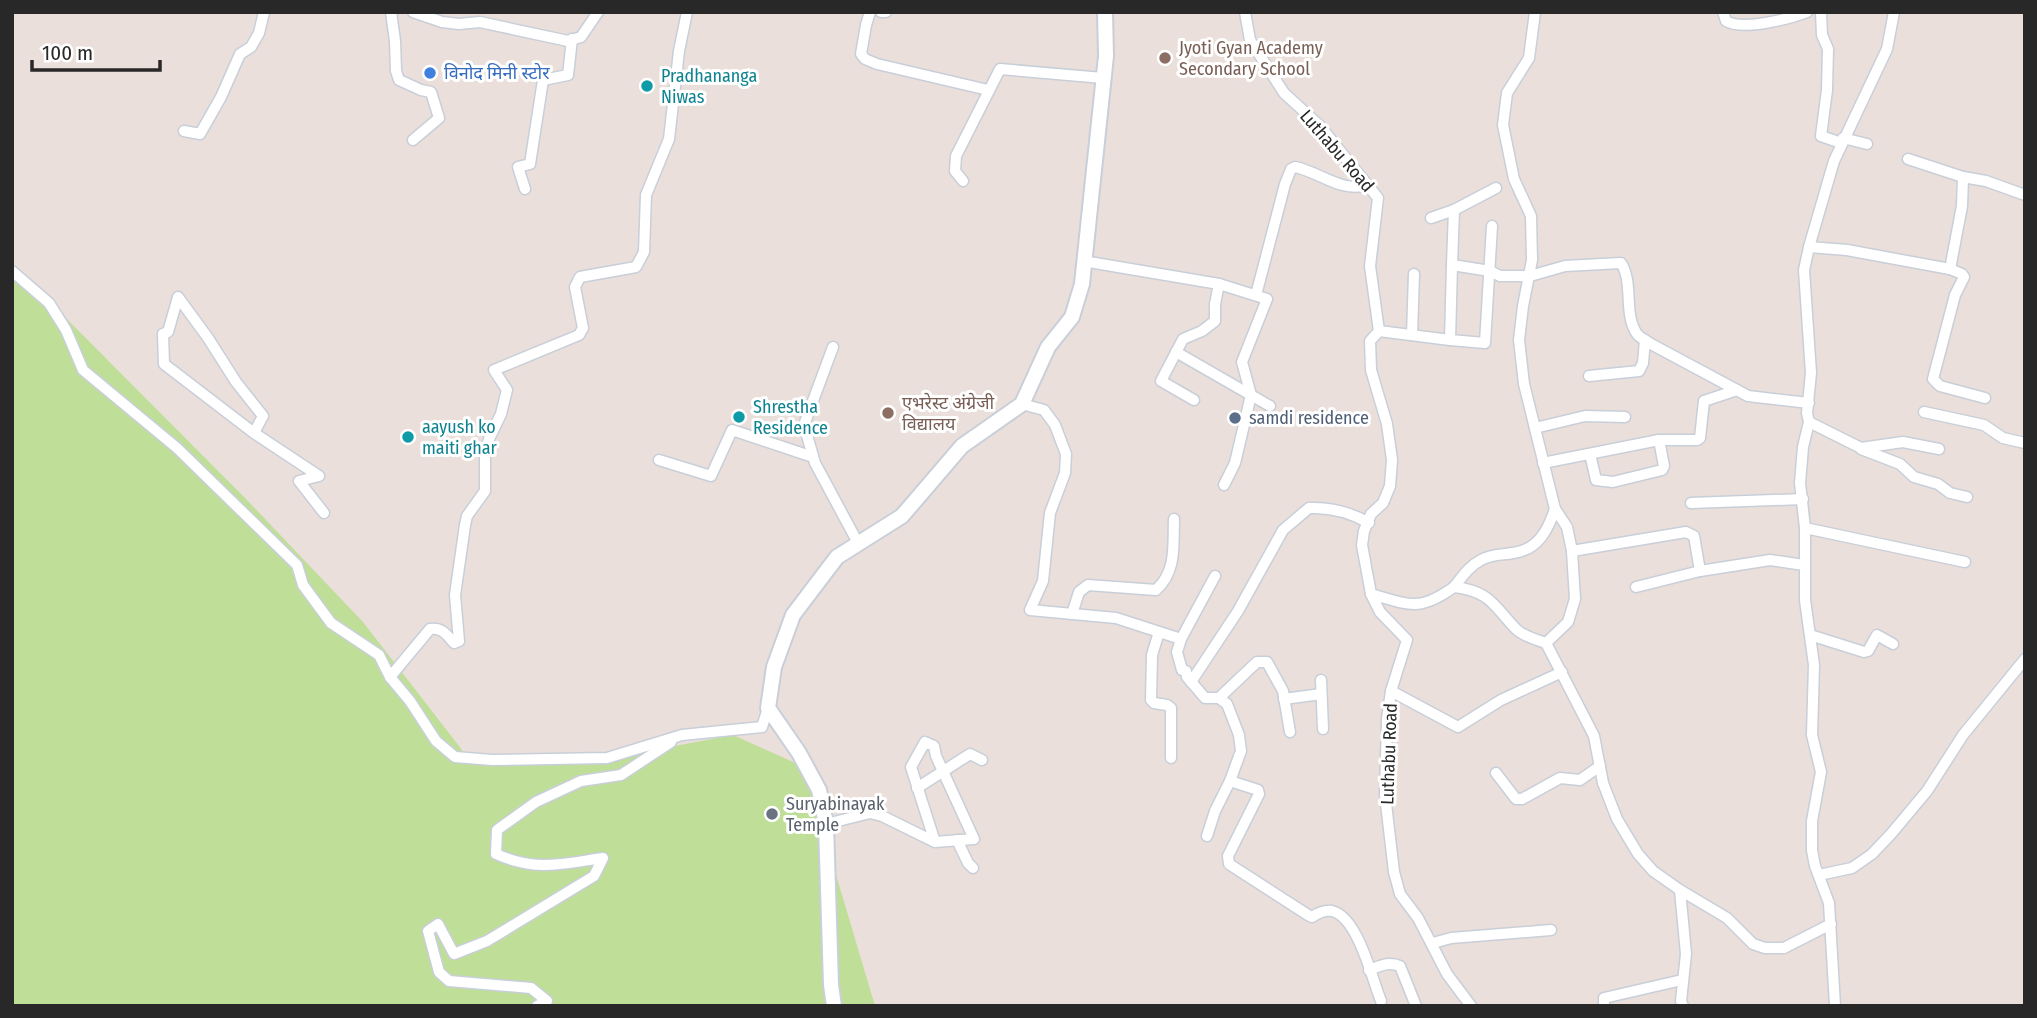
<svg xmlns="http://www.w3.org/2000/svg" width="2037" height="1018" viewBox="0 0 2037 1018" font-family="'Fira Sans Condensed','Noto Sans Devanagari',sans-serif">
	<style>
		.green { fill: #bfde98 }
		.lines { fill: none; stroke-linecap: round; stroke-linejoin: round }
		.minor-casing { stroke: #c8cfd9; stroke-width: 13 }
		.secondary-casing { stroke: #c8cfd9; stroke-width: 18 }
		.minor { stroke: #fff; stroke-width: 10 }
		.secondary { stroke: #fff; stroke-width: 14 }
		.education-dot { fill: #8d6e63; stroke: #fff; stroke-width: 2.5 }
		.shop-dot { fill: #3f7fe0; stroke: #fff; stroke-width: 2.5 }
		.culture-dot { fill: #0f9aa8; stroke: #fff; stroke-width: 2.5 }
		.service-dot { fill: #5c6f8a; stroke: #fff; stroke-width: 2.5 }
		.worship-dot { fill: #6b7280; stroke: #fff; stroke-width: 2.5 }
		.labels { text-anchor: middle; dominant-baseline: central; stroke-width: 6; stroke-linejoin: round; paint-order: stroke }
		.education-label { font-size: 18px; fill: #785e54; stroke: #fff; text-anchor: start }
		.shop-label { font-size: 18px; fill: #366cbe; stroke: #fff; text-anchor: start }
		.culture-label { font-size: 18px; fill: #0d838f; stroke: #fff; text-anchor: start }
		.street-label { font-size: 18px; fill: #282828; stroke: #fff }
		.service-label { font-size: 18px; fill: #4e5e75; stroke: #fff; text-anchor: start }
		.worship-label { font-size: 18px; fill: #5b616d; stroke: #fff; text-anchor: start }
	</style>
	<rect width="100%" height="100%" fill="#eadfda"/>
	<path class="green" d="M12 264 246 499 363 622 469 759 574 765 733 735 804 767 875 1006H12Z"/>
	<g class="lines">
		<defs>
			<g id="minor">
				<path d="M391 12 395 41 396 71 399 80 421 90 431 92 439 118 413 140"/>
				<path d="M413 12 442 22 459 24 480 22 568 41 581 37 598 12"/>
				<path d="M870 12 866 25 861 54 865 59 877 64 988 90"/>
				<path d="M881 12H886"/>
				<path d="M1245 12 1250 40 1284 93 1320 126 1378 198 1370 266 1379 331 1370 341 1371 370 1387 424 1392 460 1390 486 1383 503 1371 514 1364 531 1362 545 1371 594 1380 612 1407 640 1391 691 1387 719 1385 795 1394 872 1400 894 1418 918 1447 974 1471 1006"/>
				<path d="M1535 12 1529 58 1507 93 1503 125 1514 179 1531 216 1532 260 1523 306 1519 340 1524 384 1555 509 1567 527 1572 551 1575 599 1568 622 1546 643 1594 736 1603 783 1617 819 1638 854 1653 871 1680 890 1686 954 1681 1001 1683 1006"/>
				<path d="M1723 12 1726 21C1743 31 1789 19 1807 12"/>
				<path d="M1821 12 1822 35 1828 49 1827 90 1821 136 1841 143"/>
				<path d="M184 131 200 134 221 97 240 54 251 47 259 33 264 12"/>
				<path d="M1843 138 1867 144"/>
				<path d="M1908 159 1963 177 1986 181 2025 195"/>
				<path d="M963 181 955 171 956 156 1000 69 1103 78"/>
				<path d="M525 189 518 167 530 164 543 80 568 75 572 39"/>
				<path d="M1431 218 1454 210 1496 188"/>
				<path d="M1809 247 1847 250 1950 269 1962 274 1964 277 1955 295 1933 379 1940 386 1985 398"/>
				<path d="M1083 261 1219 284 1267 299 1242 362 1251 395 1235 463 1224 485"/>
				<path d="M1452 265 1454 210"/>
				<path d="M1950 269 1962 206 1963 177"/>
				<path d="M12 271 49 303 66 330 83 370 177 448 297 565 303 585 331 623 379 655 390 677 410 701 436 741 455 757 492 760 607 758 682 735 762 727 768 708"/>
				<path d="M1256 295 1285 184 1291 169 1295 167C1320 172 1341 193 1367 185"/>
				<path d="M1379 331 1450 340 1452 265 1490 271 1500 276H1530L1565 266 1621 263C1634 283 1623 314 1637 334 1640 338 1647 341 1651 344L1748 396 1809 403"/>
				<path d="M1412 335 1414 274"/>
				<path d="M1450 340 1485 343 1492 226"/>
				<path d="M833 347 804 425 815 463 858 543"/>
				<path d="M1176 352 1270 406"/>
				<path d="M1589 376 1639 371 1643 363 1645 340"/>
				<path d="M1194 400 1161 381 1183 339 1202 331 1215 321V304L1219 284"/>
				<path d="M1022 404 1044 410 1055 425 1066 454 1065 473 1050 513 1043 581 1030 610 1116 618 1181 639"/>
				<path d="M1924 412 1984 425 2003 438 2025 443"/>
				<path d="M1809 422 1861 448 1903 442 1939 449"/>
				<path d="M1535 428 1585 416 1625 417"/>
				<path d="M254 433 263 416 236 382 208 338 178 297 168 332 163 334 164 364 254 433 319 476 299 481 324 513"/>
				<path d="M1861 449 1900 464 1914 477 1938 484 1950 493 1967 497"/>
				<path d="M1590 454 1596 480 1613 482 1662 470 1664 466 1659 440"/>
				<path d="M659 460 711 476 732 430 813 457"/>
				<path d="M1543 463 1659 440H1697L1700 438 1704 401 1737 390"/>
				<path d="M1691 503 1803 499"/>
				<path d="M1805 528 1965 562"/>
				<path d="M1572 551 1686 532 1694 536 1700 571 1770 560 1804 565"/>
				<path d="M1454 587C1462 577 1469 566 1481 560 1491 554 1502 555 1513 553 1538 550 1548 530 1555 509"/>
				<path d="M1636 587 1700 571"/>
				<path d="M1371 594C1410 605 1419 612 1454 587 1490 591 1494 606 1516 629 1523 636 1536 640 1546 643"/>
				<path d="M1072 614 1079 592 1088 585 1156 590C1177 571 1173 545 1174 519"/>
				<path d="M1159 632 1152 655 1151 700 1154 703 1167 705 1171 708V758"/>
				<path d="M1810 635 1864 652 1868 651 1877 635 1893 644"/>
				<path d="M390 677 430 629C442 627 447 635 454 643L459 641 455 595 465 525 467 516 485 491V454L489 439 501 414 507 390 494 370 579 335 583 328 575 287 580 277 636 267 644 252 646 195 669 139 679 51 687 12"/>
				<path d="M1321 680 1323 729"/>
				<path d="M1191 682 1238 611 1283 530 1309 508C1331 507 1350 512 1369 523"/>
				<path d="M1391 691 1458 727 1501 700 1562 672"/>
				<path d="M1219 698 1257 662H1267L1283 691 1290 732"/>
				<path d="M1284 699 1321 694"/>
				<path d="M1496 773 1516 799H1522L1560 778 1580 780 1600 766"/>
				<path d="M1230 781 1258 790 1259 794 1228 856 1229 864 1308 915 1312 917C1318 913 1325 910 1332 911 1358 917 1372 979 1381 1001"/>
				<path d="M917 788 970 754 982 760"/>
				<path d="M826 824 870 813 882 816 935 842 974 839 936 756 934 746 925 742 911 767 935 842"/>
				<path d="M1207 836 1215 811 1230 781 1241 751 1239 735 1227 704 1219 698H1205L1187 677 1186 671 1182 670 1177 652 1181 639 1215 576"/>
				<path d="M957 840 968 863 973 868"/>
				<path d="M1819 875 1852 868 1872 854 1891 834 1927 791 1963 735 2025 659"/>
				<path d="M1680 890 1727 918 1753 944 1765 948H1784L1831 924"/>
				<path d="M1433 943 1451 938 1551 930"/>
				<path d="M1369 970C1380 966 1388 961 1400 966L1416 1006"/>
				<path d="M537 1006 547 1001 531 988 449 981 439 972 428 931 438 924 454 954 487 941 594 876 603 858C561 864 537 872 496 854L497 830 536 802 581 781 621 775 671 742"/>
				<path d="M1604 1006V998L1682 980"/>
				<path d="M1835 1006 1829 903 1815 866 1812 850V821L1821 772 1812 735 1814 665 1805 600V528L1800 483 1803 447 1809 422 1807 413 1811 373 1804 270 1809 247 1834 161 1887 49 1894 12"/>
			</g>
			<path id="secondary" d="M834 1006 831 985 826 824 819 790 799 753 768 708 774 667 793 615 837 557 902 516 962 446 1022 404 1048 347 1072 317 1082 284 1106 56 1105 12"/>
		</defs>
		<use href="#minor" class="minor-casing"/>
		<use href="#secondary" class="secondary-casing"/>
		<use href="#minor" class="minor"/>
		<use href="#secondary" class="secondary"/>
	</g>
	<g class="education-dot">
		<circle cx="1165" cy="58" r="7"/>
		<circle cx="888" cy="413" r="7"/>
	</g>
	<circle class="shop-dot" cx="430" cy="73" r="7"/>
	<g class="culture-dot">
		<circle cx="647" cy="86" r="7"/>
		<circle cx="739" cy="417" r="7"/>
		<circle cx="408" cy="437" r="7"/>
	</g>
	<circle class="service-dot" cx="1235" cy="418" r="7"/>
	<circle class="worship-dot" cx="772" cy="814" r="7"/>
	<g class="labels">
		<g class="education-label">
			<text x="1179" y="48">Jyoti Gyan Academy<tspan x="1179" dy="21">Secondary School</tspan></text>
			<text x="902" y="403">एभरेस्ट अंग्रेजी<tspan x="902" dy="21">विद्यालय</tspan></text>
		</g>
		<g class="shop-label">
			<text x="444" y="73">विनोद मिनी स्टोर</text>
		</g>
		<g class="culture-label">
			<text x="661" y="76">Pradhananga<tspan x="661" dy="21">Niwas</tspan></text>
			<text x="753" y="407">Shrestha<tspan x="753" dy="21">Residence</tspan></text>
			<text x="422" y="427">aayush ko<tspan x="422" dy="21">maiti ghar</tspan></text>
		</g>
		<g class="street-label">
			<text transform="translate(1337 151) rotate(49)">Luthabu Road</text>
			<text transform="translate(1389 754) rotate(-88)">Luthabu Road</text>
		</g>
		<g class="service-label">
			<text x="1249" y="418">samdi residence</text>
		</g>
		<g class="worship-label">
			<text x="786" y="804">Suryabinayak<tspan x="786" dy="21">Temple</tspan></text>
		</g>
	</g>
	<rect width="2037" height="1018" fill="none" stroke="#282828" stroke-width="28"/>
	<path d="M32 60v10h128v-10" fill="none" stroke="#282828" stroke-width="3.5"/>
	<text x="42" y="60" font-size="21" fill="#282828" stroke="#ffffff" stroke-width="5" paint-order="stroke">100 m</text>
</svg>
